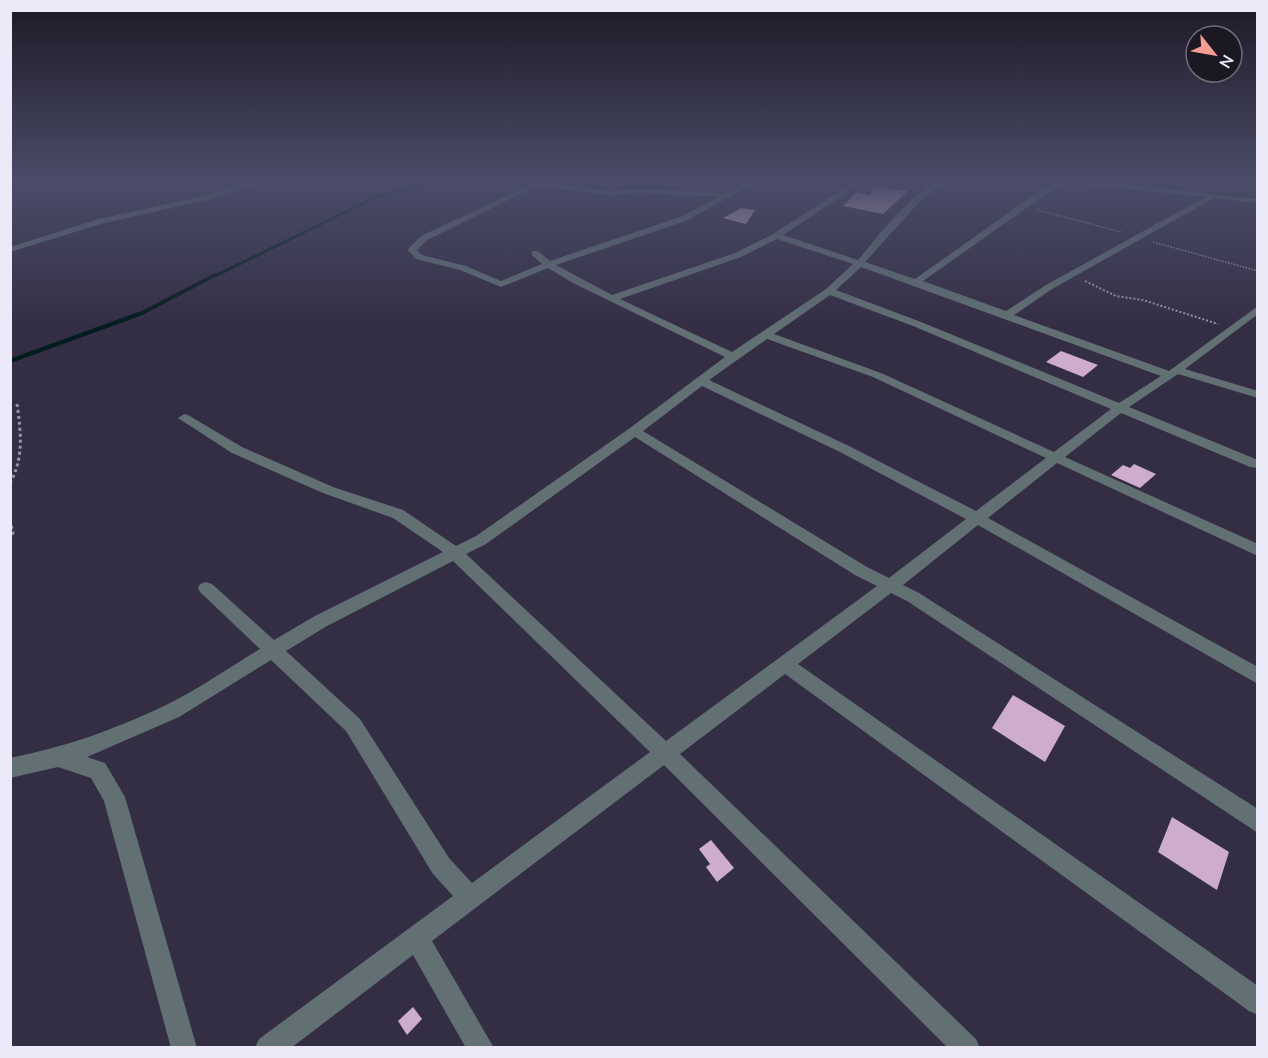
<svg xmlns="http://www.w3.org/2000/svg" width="1268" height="1058" viewBox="0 0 1268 1058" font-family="Mulish,sans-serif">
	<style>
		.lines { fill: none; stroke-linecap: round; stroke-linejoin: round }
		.stream-far1 { stroke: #021c1e; stroke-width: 3 }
		.stream { stroke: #021c1e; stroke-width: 4 }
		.building { fill: #cdadcb }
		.path-far2 { stroke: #9995a7; stroke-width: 1.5; stroke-dasharray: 1.5 1.5; stroke-linecap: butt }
		.path-far1 { stroke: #9995a7; stroke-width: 2; stroke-dasharray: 2 2; stroke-linecap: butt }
		.path { stroke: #9995a7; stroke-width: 3; stroke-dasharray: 3 3; stroke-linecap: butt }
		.minor { fill: #627074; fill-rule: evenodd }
	</style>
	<rect width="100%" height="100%" fill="#342e45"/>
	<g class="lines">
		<path class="stream-far1" d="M213 277 374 198 432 180"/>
		<path class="stream" d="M10 361 142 313 215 275"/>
	</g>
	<g class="building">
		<path d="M874 187 908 191 883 214 843 206 856 192 870 195Z"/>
		<path d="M741 208 755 210 746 224 723 218Z"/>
		<path d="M1061 351 1098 365 1083 377 1046 362Z"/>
		<path d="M1134 464 1156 474 1140 488 1111 475 1123 465 1130 468Z"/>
		<path d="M1013 695 1065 726 1045 762 992 728Z"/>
		<path d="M1172 817 1229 852 1217 890 1158 852Z"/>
		<path d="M711 840 734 868 717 882 706 867 710 864 699 849Z"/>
		<path d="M413 1007 422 1019 407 1035 398 1021Z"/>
	</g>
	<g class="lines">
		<g class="path-far2">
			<path d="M1038 210 1121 232"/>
			<path d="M1153 242 1258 271"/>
		</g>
		<path class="path-far1" d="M1085 281 1116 296 1143 300 1218 324"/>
		<g class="path">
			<path d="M10 483C24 458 21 432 17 404"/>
			<path d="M10 520 13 533 10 537"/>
		</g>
		<g class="minor">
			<path d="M10 180H109L105 182 10 184Z"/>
			<path d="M260 180H271L212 199 104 223 10 252V247L99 219 207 195Z"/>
			<path d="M751 180H760L686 221 556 265 612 295 735 253 773 234 857 180H866L783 235 858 260C878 237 919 180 950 180L923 198 865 262 915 279 1042 189 1062 181 1082 180 1258 199V203L1214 198 1052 289 1014 315 1169 371 1258 306V314L1185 369 1258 391V398L1178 374 1129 407 1258 460V468L1250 467 1121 413 1065 457 1258 544V556L1057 463 988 518 1258 667V684L978 525 903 585 919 593 1258 809V833L907 601 891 593 798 664 1258 986V1015L1249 1011 785 674 680 754 976 1039 980 1048H948L664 765 432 941 494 1048H466L413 955 291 1048H255L259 1039 453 896 433 874 346 731 271 660 179 717 87 757 105 763 125 797 197 1048H171L104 801 91 778 58 767 10 778V758C66 747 113 730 164 706 197 690 228 668 260 649L200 592 198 588 200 584 206 582 212 584 274 640 315 616 443 552 393 518 323 493 232 453 178 418 184 414 188 415 242 447 333 487 403 510 456 546 476 536 630 428 725 357 573 283 548 268 501 287 460 270 416 259 408 250 409 248 421 236 536 182 608 191 642 189 727 193ZM1082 184 1205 197 1046 285 1006 311 923 281 1048 193 1063 185ZM537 186 608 195 642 193 719 197 680 217 550 261 538 251H532V255L542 264 501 281 466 266 422 255 417 250 427 240ZM777 239 853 264 826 289 732 352 620 299 741 257ZM861 267 1161 376 1119 403 921 322 836 290ZM830 295 913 326 1111 409 1054 452 881 373 774 334ZM767 339 873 377 1046 458 976 511 849 446 709 380ZM702 386 840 452 966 519 889 578 867 567 643 431ZM635 437 855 575 877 586 666 741 466 554 486 544ZM453 561 650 752 472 883 449 858 360 719 286 651 327 626Z"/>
		</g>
	</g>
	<linearGradient id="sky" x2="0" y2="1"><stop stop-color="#1d1926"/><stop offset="0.55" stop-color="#4a4c68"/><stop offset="1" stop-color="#4a4c68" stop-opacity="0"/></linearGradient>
	<rect width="1268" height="328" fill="url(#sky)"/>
	<rect width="1268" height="1058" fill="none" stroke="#ece9f8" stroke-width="24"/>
	<g transform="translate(1214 54) rotate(121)"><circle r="28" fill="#1b1823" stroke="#6f6c78" stroke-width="1.5"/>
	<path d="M0-4.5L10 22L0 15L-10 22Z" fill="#f59c93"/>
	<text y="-9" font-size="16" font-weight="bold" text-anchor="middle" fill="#ece9f8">N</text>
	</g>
</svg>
